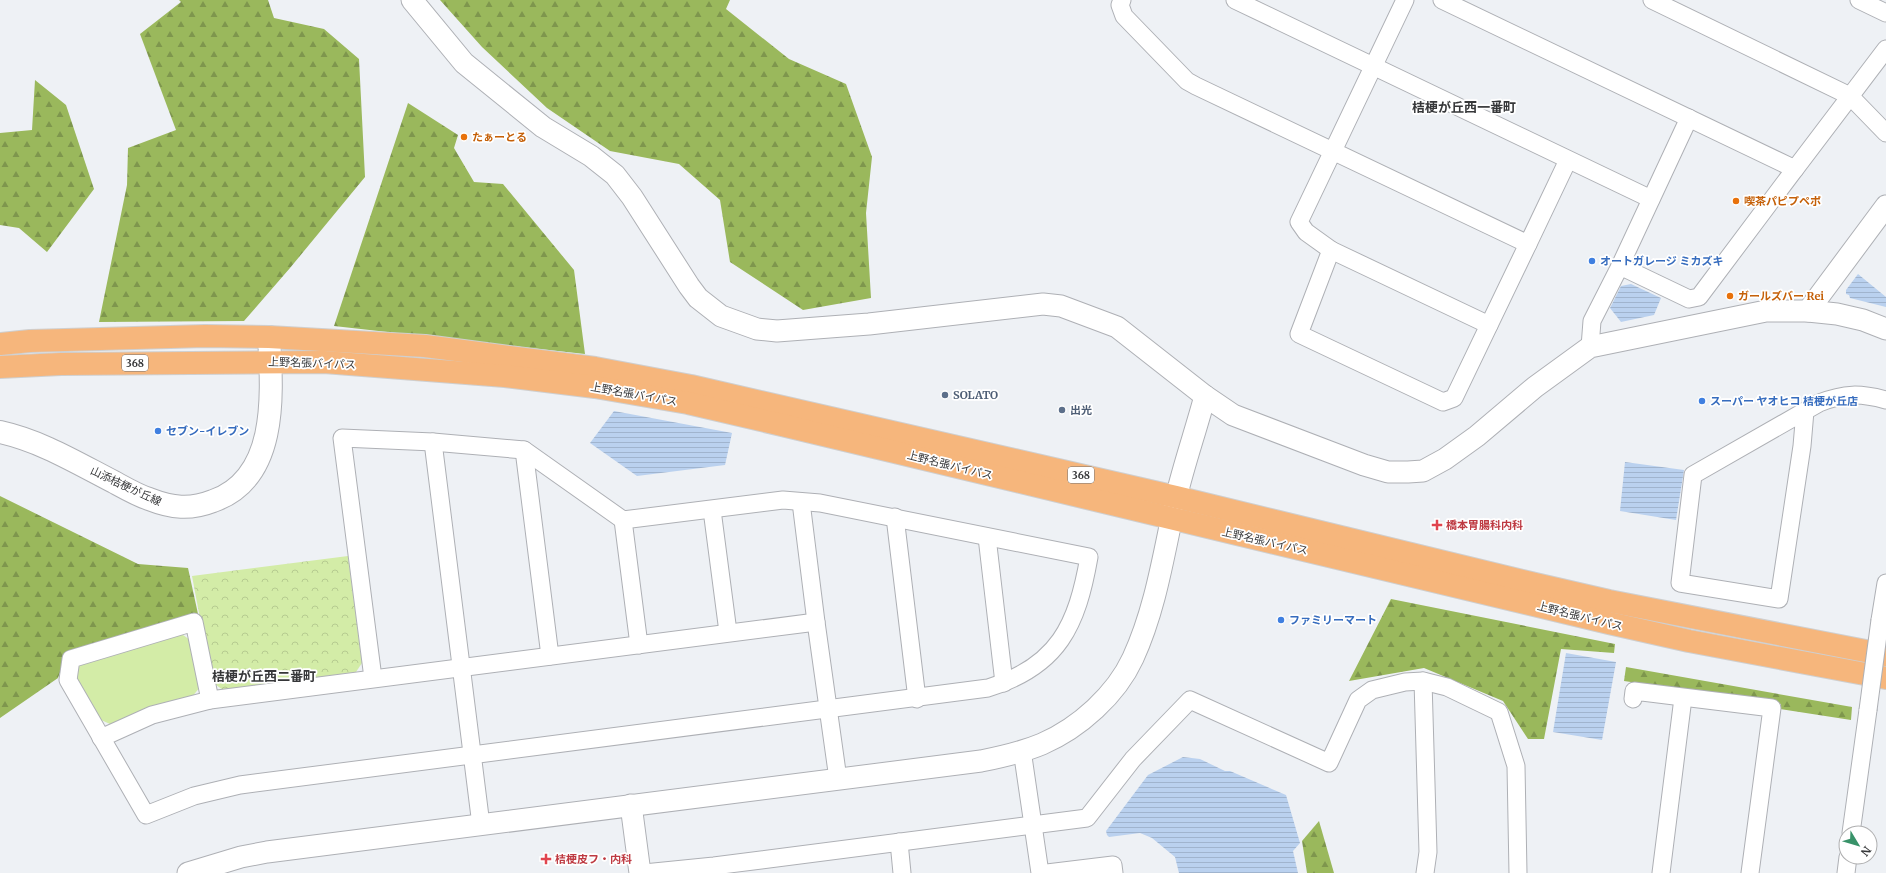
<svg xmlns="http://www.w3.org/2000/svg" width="1886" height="873" viewBox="0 0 1886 873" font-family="Merriweather,'Noto Sans JP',serif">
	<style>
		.grass { fill: #d3eca7 }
		.forest { fill: url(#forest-firs) }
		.park { fill: url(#park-crowns) }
		.water { fill: url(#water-rules) }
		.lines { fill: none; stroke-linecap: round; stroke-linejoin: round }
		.minor-casing { stroke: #aeb0b5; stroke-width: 19 }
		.tertiary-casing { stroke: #aeb0b5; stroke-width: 23 }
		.secondary-casing { stroke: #aeb0b5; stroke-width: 24 }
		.trunk-casing { stroke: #cfcfcf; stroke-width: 24 }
		.minor { stroke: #fff; stroke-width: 17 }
		.tertiary { stroke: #fff; stroke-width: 21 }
		.secondary { stroke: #fff; stroke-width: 22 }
		.trunk { stroke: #f6b67c; stroke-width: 22 }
		.minor-bridge-casing { stroke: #aeb0b5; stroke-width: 19; stroke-linecap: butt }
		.minor-bridge { stroke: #fff; stroke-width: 17 }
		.food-dot { fill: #e8710a; stroke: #fff; stroke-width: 1.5 }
		.shop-dot { fill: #3f7fe0; stroke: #fff; stroke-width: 1.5 }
		.service-dot { fill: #5c6f8a; stroke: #fff; stroke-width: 1.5 }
		.health-dot { fill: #e0444e; stroke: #fff; stroke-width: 1.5 }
		.labels { text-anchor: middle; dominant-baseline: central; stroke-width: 3.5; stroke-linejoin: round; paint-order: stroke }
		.shield { fill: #fff; stroke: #727374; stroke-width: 1 }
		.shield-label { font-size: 10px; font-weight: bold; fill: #363739 }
		.food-label { font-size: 11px; font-weight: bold; fill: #c56008; stroke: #fff; text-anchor: start }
		.shop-label { font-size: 11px; font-weight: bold; fill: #366cbe; stroke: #fff; text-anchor: start }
		.street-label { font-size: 11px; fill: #363739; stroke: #fff }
		.service-label { font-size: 11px; font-weight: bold; fill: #4e5e75; stroke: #fff; text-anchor: start }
		.health-label { font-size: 11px; font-weight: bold; fill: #be3a42; stroke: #fff; text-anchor: start }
		.quarter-label { font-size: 13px; font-weight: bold; fill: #363739; stroke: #fff }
	</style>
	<defs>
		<pattern id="forest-firs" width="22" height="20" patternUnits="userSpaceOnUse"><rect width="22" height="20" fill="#9ab85c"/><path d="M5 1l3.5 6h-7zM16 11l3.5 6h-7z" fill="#7e964d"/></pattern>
		<pattern id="park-crowns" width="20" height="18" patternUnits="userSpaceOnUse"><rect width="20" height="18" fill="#d3eca7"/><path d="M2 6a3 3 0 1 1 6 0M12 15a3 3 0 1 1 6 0" fill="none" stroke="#b6cb90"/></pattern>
		<pattern id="water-rules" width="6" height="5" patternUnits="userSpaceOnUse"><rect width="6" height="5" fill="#bad1ef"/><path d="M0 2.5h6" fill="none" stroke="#a0b4ce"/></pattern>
	</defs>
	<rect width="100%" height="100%" fill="#eef1f5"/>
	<path class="grass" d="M179 632 190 640 200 687 192 697 112 725 99 719 75 678 79 665Z"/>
	<g class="forest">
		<path d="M179 0H268L274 18 324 29 359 59 365 177 290 268 244 321 99 322 127 185 128 148 176 130 140 34 181 2Z"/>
		<path d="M440 0H730L726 9 789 59 846 84 872 157 866 213 871 298 803 310 730 262 720 200 679 164 610 151 547 108 482 47Z"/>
		<path d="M35 80 66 105 94 189 47 252 19 228 0 225V133L32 130Z"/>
		<path d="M408 103 458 135 454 148 474 182 503 184 574 270 585 354 334 326Z"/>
		<path d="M0 496 138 564 188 568 198 614 66 654 58 678 0 718Z"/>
		<path d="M1391 599 1615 644 1614 653 1561 649 1544 739H1528L1503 701 1424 668 1349 681Z"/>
		<path d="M1626 667 1852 707 1851 720 1780 709 1781 704 1624 681Z"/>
		<path d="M1319 821 1334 873H1307L1302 841Z"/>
	</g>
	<path class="park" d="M348 556 362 663 356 672 223 690 212 682 192 576Z"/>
	<g class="water">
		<path d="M1858 274 1886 297V307L1850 298 1849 295 1846 294V290Z"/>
		<path d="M1631 284 1661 298 1654 315 1621 322 1610 308 1621 286Z"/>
		<path d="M614 411 732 433 725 465 637 476 590 443Z"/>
		<path d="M1625 462 1684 470 1676 520 1620 511Z"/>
		<path d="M1566 653 1616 662 1602 740 1553 732Z"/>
		<path d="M1183 757 1200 759 1225 771H1230L1286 795 1300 843 1293 851 1298 873H1179L1175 857 1152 838 1140 833 1109 837 1107 835 1106 831 1148 775Z"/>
	</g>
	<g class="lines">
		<defs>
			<g id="minor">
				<path d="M1122 0 1120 5 1124 16 1187 81 1196 86 1528 244 1568 160"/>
				<path d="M1235 0 1651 199"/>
				<path d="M1405 0 1299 222 1306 232 1331 250 1299 334 1443 402 1454 398 1528 244"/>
				<path d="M1442 0 1795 169 1886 49"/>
				<path d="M1652 0 1850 96 1886 133"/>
				<path d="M1859 0 1886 13"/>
				<path d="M1331 250 1489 325"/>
				<path d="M1620 266 1689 118"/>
				<path d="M1590 347 1592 321 1620 266 1689 299 1699 297 1795 169"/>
				<path d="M1805 411 1802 446 1779 599 1680 583 1693 475 1819 403C1845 393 1860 393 1886 400"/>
				<path d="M433 442 481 825"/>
				<path d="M524 450 550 656"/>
				<path d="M801 502 816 622 838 779"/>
				<path d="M712 510 728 632"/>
				<path d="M895 517 917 699"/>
				<path d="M623 520 639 645"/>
				<path d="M987 537 1004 683"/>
				<path d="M1880 620 1886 583"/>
				<path d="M1423 681 1428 852 1425 873"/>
				<path d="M1633 699 1634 691 1772 708 1750 873"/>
				<path d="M210 700 194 622 71 659 68 680 146 815 194 796 240 785 988 688C1059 666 1077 625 1089 557L820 503 783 500 623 520 524 450 433 442 342 438 373 678"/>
				<path d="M101 738 152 715 210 700 816 622"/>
				<path d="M1022 750 1040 873"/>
				<path d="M1851 833 1868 710"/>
				<path d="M899 842 902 873"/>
				<path d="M644 873 714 866 1087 818 1133 759 1190 700 1329 763 1358 700 1372 690 1405 682 1423 681 1447 687 1499 712 1516 766 1518 873"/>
				<path d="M1047 873 1113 865 1114 873"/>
				<path d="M1661 873 1683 698"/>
				<path d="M1846 873 1848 857"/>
			</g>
			<g id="tertiary">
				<path d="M412 0 464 63 543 127 591 156 615 175 632 197 689 286 698 298 721 316 757 329 777 331 869 324 1043 304 1061 306 1117 327 1205 396 1233 415 1364 465 1388 472H1408L1423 471 1445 459 1477 436 1535 387 1590 347 1766 311H1808L1837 314 1863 320 1886 329"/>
				<path d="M1808 311 1886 206"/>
				<path d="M631 805 640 873"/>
				<path d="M188 873 241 857 267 852 981 761C1001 757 1023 752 1042 744 1079 728 1116 695 1133 658 1156 608 1164 552 1176 498 1184 464 1196 430 1205 396"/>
			</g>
			<path id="secondary" d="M0 432C41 441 77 463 114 482 125 488 137 495 149 499 172 508 190 510 213 501 279 478 272 393 269 337"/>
			<g id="trunk">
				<path d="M0 344 30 341 205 336 269 337 425 346 595 368 691 386 1176 497 1535 584 1609 601 1886 655"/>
				<path d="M0 367 61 364 324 362 505 376 595 387 688 403 782 425 1609 623 1689 641 1886 678"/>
			</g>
		</defs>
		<use href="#minor" class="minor-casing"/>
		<use href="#tertiary" class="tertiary-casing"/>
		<use href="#secondary" class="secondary-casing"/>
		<use href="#trunk" class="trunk-casing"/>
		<use href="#minor" class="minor"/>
		<use href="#tertiary" class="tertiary"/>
		<use href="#secondary" class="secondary"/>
		<use href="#trunk" class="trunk"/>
		<defs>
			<path id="minor-bridge" d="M1868 710 1880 620"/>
		</defs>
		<use href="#minor-bridge" class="minor-bridge-casing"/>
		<use href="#minor-bridge" class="minor-bridge"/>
	</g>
	<g class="food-dot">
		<circle cx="464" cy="137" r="4"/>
		<circle cx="1736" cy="201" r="4"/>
		<circle cx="1730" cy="296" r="4"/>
	</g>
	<g class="shop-dot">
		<circle cx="1592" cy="261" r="4"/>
		<circle cx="1702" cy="401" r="4"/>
		<circle cx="158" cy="431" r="4"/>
		<circle cx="1281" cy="620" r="4"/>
	</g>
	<g class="service-dot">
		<circle cx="945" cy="395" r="4"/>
		<circle cx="1062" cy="410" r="4"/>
	</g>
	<g class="health-dot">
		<path d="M1435 519h4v4h4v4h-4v4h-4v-4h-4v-4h4z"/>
		<path d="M544 853h4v4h4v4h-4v4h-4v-4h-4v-4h4z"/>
	</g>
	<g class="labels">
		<g class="shield">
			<rect x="122" y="355" width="26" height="16" rx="3"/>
			<rect x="1068" y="467" width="26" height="16" rx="3"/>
		</g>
		<g class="shield-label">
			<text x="135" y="363">368</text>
			<text x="1081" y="475">368</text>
		</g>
		<g class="food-label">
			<text x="472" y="137">たぁーとる</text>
			<text x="1744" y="201">喫茶パピプペポ</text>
			<text x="1738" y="296">ガールズバー Rei</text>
		</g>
		<g class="shop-label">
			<text x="1600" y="261">オートガレージ ミカズキ</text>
			<text x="1710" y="401">スーパー ヤオヒコ 桔梗が丘店</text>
			<text x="166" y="431">セブン-イレブン</text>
			<text x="1289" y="620">ファミリーマート</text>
		</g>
		<g class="street-label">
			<text transform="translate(312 363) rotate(2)">上野名張バイパス</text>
			<text transform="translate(634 394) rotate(10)">上野名張バイパス</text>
			<text transform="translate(950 465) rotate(14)">上野名張バイパス</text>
			<text transform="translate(126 486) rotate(25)">山添桔梗が丘線</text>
			<text transform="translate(1265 541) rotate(13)">上野名張バイパス</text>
			<text transform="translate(1580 616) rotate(14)">上野名張バイパス</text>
		</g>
		<g class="service-label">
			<text x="953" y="395">SOLATO</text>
			<text x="1070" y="410">出光</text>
		</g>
		<g class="health-label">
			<text x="1446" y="525">橋本胃腸科内科</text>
			<text x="555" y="859">桔梗皮フ・内科</text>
		</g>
		<g class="quarter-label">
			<text x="1464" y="107">桔梗が丘西一番町</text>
			<text x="264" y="676">桔梗が丘西二番町</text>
		</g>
	</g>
	<g transform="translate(1858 845) rotate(128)"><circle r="19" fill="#ffffff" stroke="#afafb0"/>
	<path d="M0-3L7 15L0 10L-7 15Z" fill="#389269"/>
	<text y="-6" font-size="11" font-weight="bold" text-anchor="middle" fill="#363739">N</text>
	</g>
</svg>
